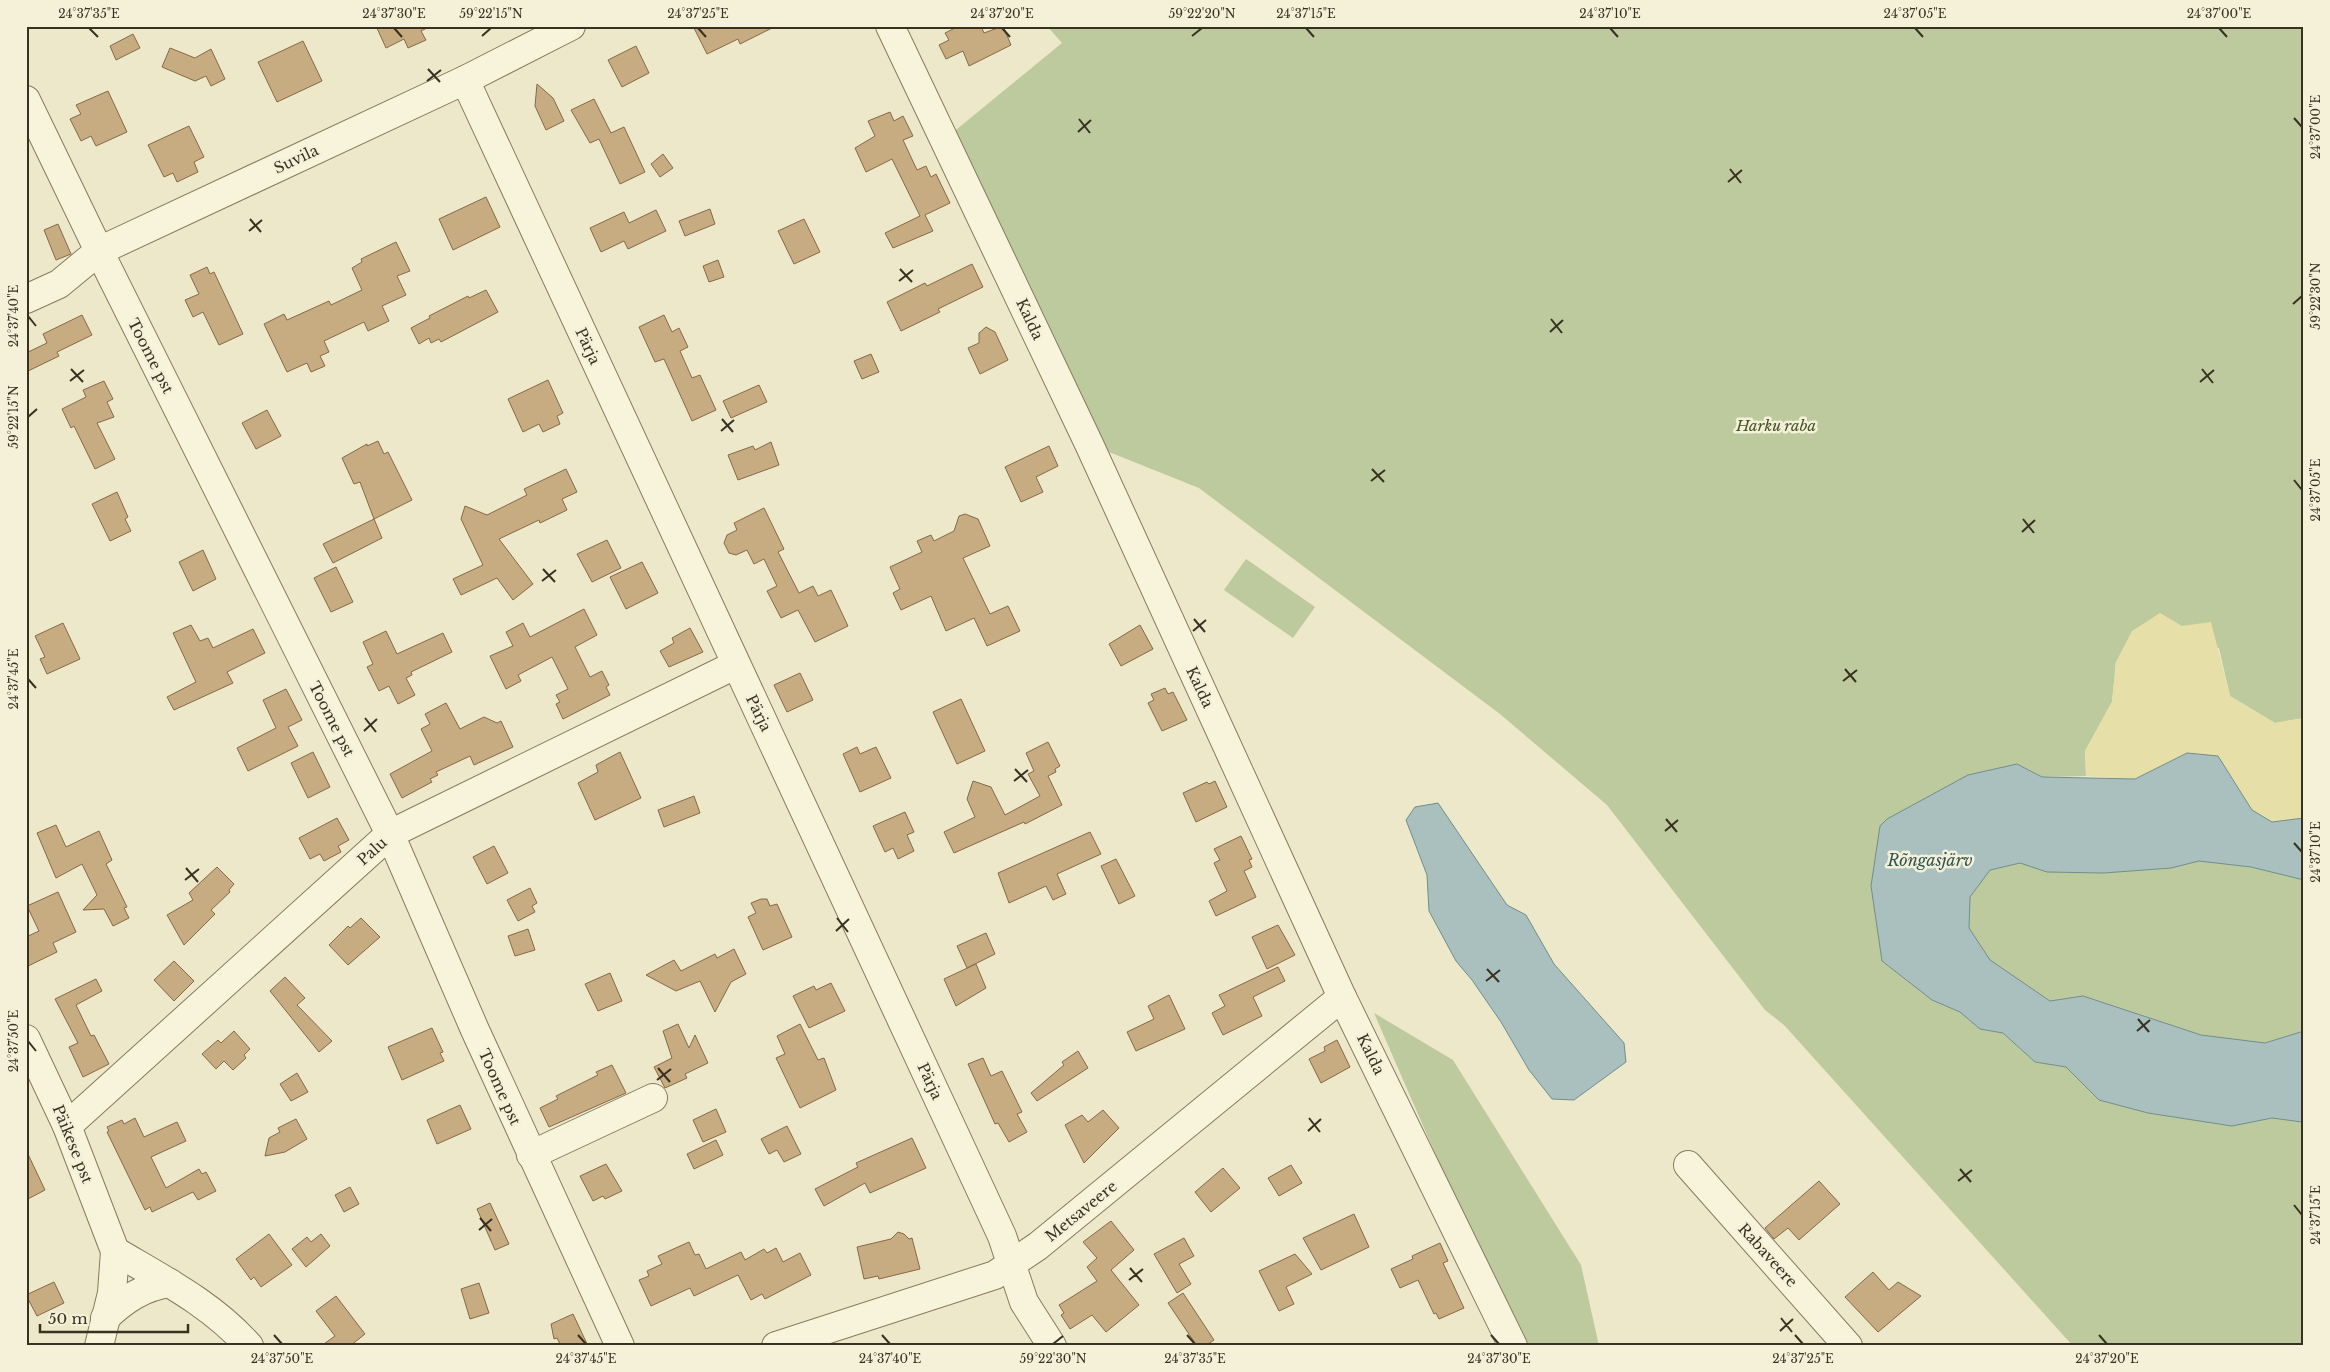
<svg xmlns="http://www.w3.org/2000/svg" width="2330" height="1372" viewBox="0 0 2330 1372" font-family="'Libre Baskerville',serif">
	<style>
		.green { fill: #bcca9d }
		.sand { fill: #e6e0a8 }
		.water { fill: #a9c0be; stroke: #708e8c }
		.building { fill: #c7ab81; stroke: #856a46 }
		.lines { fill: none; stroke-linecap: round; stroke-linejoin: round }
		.minor-casing { stroke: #877b5e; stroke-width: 30 }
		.minor { stroke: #f7f4db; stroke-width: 28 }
		.ticks { fill: none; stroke: #383121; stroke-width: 2 }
		.labels { text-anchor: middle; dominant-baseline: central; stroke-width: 5; stroke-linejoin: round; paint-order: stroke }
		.street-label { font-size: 15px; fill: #383121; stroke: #f4f1d8 }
		.park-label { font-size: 15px; font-style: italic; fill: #415329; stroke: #f4f1d8 }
		.water-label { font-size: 16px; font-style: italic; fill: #315357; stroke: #f4f1d8 }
		.neatline { fill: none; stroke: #383121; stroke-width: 2 }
		.ticks-label { font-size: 12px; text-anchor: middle; fill: #383121 }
	</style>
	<rect width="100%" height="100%" fill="#ece8c9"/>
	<g class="green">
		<path d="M1047 26H2304V718L2275 723 2230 696 2219 648 2116 661 2112 702 2085 751 2086 776 2042 777 2017 764 1928 798 1887 819 1878 927 1882 961 1932 1000 1960 1012 1980 1029 2003 1033 2035 1062 2066 1067 2099 1100 2148 1113 2232 1126 2272 1118 2302 1122 2304 1121V1346H2073L1784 1025 1765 1010 1607 805 1500 714 1199 488 1089 444 951 134 1062 43Z"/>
		<path d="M1246 559 1315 607 1293 638 1224 590Z"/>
		<path d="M2199 861 2251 867 2304 880V1031L2265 1043 2201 1035 2083 996 2050 1001 1989 960 1969 928 1970 897 1990 870 2020 863 2047 872 2104 873 2171 868Z"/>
		<path d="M1374 1013 1453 1060 1581 1265 1599 1346H1519Z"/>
	</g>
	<path class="sand" d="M2160 613 2182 626 2211 622 2230 696 2275 723 2304 718V818L2272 822 2252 810 2236 783 2187 753 2135 779 2086 776 2085 751 2112 702 2116 662 2132 631Z"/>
	<g class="water">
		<path d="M2187 753 2218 756 2252 810 2272 822 2304 818V880L2251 867 2199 861 2171 868 2104 873 2047 872 2020 863 1990 870 1970 897 1969 928 1990 960 2050 1001 2083 996 2201 1035 2265 1043 2304 1031V1121L2302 1122 2272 1118 2232 1126 2148 1113 2099 1100 2066 1067 2035 1062 2003 1033 1980 1029 1960 1012 1932 1000 1882 961 1871 886 1880 826 1887 819 1968 775 2017 764 2042 777 2135 779Z"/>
		<path d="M1438 803 1507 905 1526 915 1554 964 1624 1043 1626 1062 1574 1100 1552 1099 1529 1070 1501 1022 1472 980 1456 961 1429 911 1427 875 1406 820 1415 807Z"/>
	</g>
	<g class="building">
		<path d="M376 26H431L421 31 426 40 408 48 404 39 386 48Z"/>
		<path d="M693 26H776L740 44 738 39 707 54Z"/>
		<path d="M959 26H981L984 33 1003 26 1011 45 969 66 963 51 946 59 939 45 949 40 945 33Z"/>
		<path d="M133 34 140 48 116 60 110 46Z"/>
		<path d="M303 41 322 81 277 102 258 62Z"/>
		<path d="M636 46 649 73 622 87 608 60Z"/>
		<path d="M170 48 195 58 211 49 225 79 211 86 206 76 195 81 162 67Z"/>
		<path d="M537 84 553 98 564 121 546 130 535 106Z"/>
		<path d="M108 91 127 132 96 146 91 136 81 141 70 119 81 114 76 105Z"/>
		<path d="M594 99 611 133 624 127 645 172 620 184 599 139 590 143 571 110Z"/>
		<path d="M890 112 894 121 903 116 913 136 903 140 917 170 926 166 931 177 936 174 950 203 925 215 933 231 893 248 885 233 920 216 892 159 866 172 855 148 875 136 868 121Z"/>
		<path d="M189 126 204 157 194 162 198 172 177 182 173 173 164 177 148 145Z"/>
		<path d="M663 154 673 168 660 177 651 164Z"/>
		<path d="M486 197 500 227 453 250 439 219Z"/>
		<path d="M710 209 715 224 685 236 679 221Z"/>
		<path d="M656 210 666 231 628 249 624 241 601 252 590 228 624 212 629 223Z"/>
		<path d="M804 219 820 252 794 264 778 231Z"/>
		<path d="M58 224 71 254 56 260 44 230Z"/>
		<path d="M396 242 410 271 397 276 406 295 382 306 389 321 368 331 364 322 324 341 329 352 320 356 325 366 311 372 307 363 287 372 264 324 284 314 287 320 329 301 331 305 362 290 352 268 362 262 361 259Z"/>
		<path d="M718 260 724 277 709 282 703 266Z"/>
		<path d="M972 264 983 287 938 309 940 312 901 331 887 302 925 283 927 286Z"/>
		<path d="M207 267 210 274 214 272 243 334 219 345 203 312 193 317 185 300 199 294 190 275Z"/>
		<path d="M486 290 498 312 441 342 439 339 431 343 429 338 419 344 411 328 430 318 429 316 468 296 469 298Z"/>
		<path d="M82 315 92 335 57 352 59 356 26 372V353L47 343 43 334Z"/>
		<path d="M664 315 672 332 679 328 688 347 680 351 692 378 700 375 716 410 692 421 664 359 655 362 639 327Z"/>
		<path d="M986 327 995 332 1008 360 980 374 968 348 979 343V333Z"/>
		<path d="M871 354 879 372 862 379 854 361Z"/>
		<path d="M548 380 563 413 557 416 560 424 543 432 539 424 523 432 508 399Z"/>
		<path d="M104 381 113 399 107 402 114 417 97 423 115 459 95 469 74 426 71 428 62 409 86 397 83 390Z"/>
		<path d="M759 385 767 402 731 418 723 401Z"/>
		<path d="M267 410 281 436 256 449 242 423Z"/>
		<path d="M378 441 384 454 388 452 412 500 374 519 360 482 354 484 342 458 367 444V446Z"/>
		<path d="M771 442 779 465 738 480 728 455 753 446 755 450Z"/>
		<path d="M1049 446 1058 466 1036 477 1043 492 1021 502 1005 467Z"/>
		<path d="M566 469 577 492 562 499 567 510 540 523 539 520 499 539 533 584 513 600 497 578 461 595 453 579 483 565 461 519 465 506 487 515 527 495 524 489Z"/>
		<path d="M117 492 128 517 125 519 131 531 110 541 92 504Z"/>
		<path d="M764 508 784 549 778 552 799 593 813 586 818 596 831 590 848 626 815 642 798 610 781 618 767 591 777 586 764 559 754 564 747 550 736 555 729 553 724 543 727 535 737 530 734 523Z"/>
		<path d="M965 514 978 519 990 546 963 558 990 614 1008 606 1020 631 987 646 974 618 946 631 931 596 901 610 893 593 900 589 890 567 922 552 917 541 931 535 934 541 954 531 959 516Z"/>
		<path d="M374 519 382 538 333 563 323 544Z"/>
		<path d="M607 540 621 568 592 582 577 554Z"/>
		<path d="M203 550 216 579 193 591 179 562Z"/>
		<path d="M642 562 658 593 626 609 610 577Z"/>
		<path d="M336 567 353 602 331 612 314 578Z"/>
		<path d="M584 609 597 635 575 647 590 677 602 671 609 685 606 687 610 695 563 719 556 704 560 702 556 695 568 689 552 657 518 675 521 681 506 689 490 656 513 646 506 632 523 623 530 637Z"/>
		<path d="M63 623 80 659 47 674 40 659 45 657 35 636Z"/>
		<path d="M191 625 200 641 208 638 213 648 253 629 265 653 227 672 233 683 174 710 167 697 196 682 173 633Z"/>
		<path d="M1140 625 1153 649 1121 666 1109 644Z"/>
		<path d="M690 628 703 652 669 667 660 651 674 643 672 638Z"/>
		<path d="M386 631 397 654 443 633 452 652 411 672 412 675 406 678 415 695 398 704 389 686 379 691 367 667 373 664 363 642Z"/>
		<path d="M800 673 813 700 787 712 774 685Z"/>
		<path d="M1165 688 1168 694 1173 692 1187 720 1162 731 1148 703 1154 700 1151 694Z"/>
		<path d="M286 689 302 720 288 727 298 746 248 771 237 748 276 728 263 700Z"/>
		<path d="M961 699 985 751 957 764 933 712Z"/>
		<path d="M446 703 460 729 484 717 497 723 501 721 513 747 474 765 470 756 436 772 438 775 430 779 432 782 402 798 390 774 432 751 421 729 430 724 425 714Z"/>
		<path d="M1048 742 1060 766 1055 769 1056 772 1048 776 1062 805 1025 824 1024 822 954 853 944 832 975 817 967 799 973 781 991 787 1005 815 1040 796 1028 774 1034 771 1026 753Z"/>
		<path d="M857 747 860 754 876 747 891 778 860 792 843 754Z"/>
		<path d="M313 752 330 787 308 798 291 763Z"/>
		<path d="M620 752 641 798 595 820 578 783 598 772 596 765Z"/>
		<path d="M1215 781 1227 807 1196 822 1183 793 1207 782 1209 784Z"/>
		<path d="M694 796 700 813 664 827 658 810Z"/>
		<path d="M905 812 914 832 907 835 914 851 898 859 893 848 885 852 873 826Z"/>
		<path d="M337 818 349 840 338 846 341 852 324 861 320 854 310 859 299 838Z"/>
		<path d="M56 825 66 847 99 831 112 860 106 864 127 907 124 908 129 918 113 926 104 909 83 910 97 895 82 864 56 878 37 833Z"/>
		<path d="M1090 832 1101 854 1057 874 1066 894 1053 900 1046 886 1009 903 998 873Z"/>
		<path d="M1241 836 1252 859 1249 860 1252 867 1244 871 1256 897 1216 916 1209 901 1227 891 1214 863 1220 860 1214 849Z"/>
		<path d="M494 846 508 873 487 884 473 857Z"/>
		<path d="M1116 859 1135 896 1119 904 1101 866Z"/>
		<path d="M217 867 234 884 229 890 230 892 211 910 215 914 184 945 167 915 193 900 189 893Z"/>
		<path d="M530 888 537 903 532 906 535 912 518 921 507 900Z"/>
		<path d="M58 892 76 932 53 943 57 952 26 967V937L39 931 27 906Z"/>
		<path d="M761 899H767L770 906 777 904 792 937 763 950 748 917 756 913 751 903Z"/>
		<path d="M361 918 380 937 348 965 329 945 348 926 350 928Z"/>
		<path d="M1278 925 1295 955 1267 969 1252 937Z"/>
		<path d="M528 929 535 950 515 956 508 936Z"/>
		<path d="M986 933 995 954 967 968 957 946Z"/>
		<path d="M734 949 746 974 731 982 715 1012 700 981 676 991 646 975 674 960 681 971 715 954 717 958Z"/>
		<path d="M174 961 194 981 174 1001 154 980Z"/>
		<path d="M976 964 986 988 956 1006 944 979Z"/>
		<path d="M1278 967 1285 981 1253 997 1262 1016 1223 1035 1212 1013 1225 1006 1219 995Z"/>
		<path d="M610 973 622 1001 598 1011 585 984Z"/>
		<path d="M285 977 305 998 297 1005 332 1041 319 1052 270 991Z"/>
		<path d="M96 979 102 991 76 1005 91 1036 94 1035 109 1064 83 1077 69 1047 78 1043 55 999Z"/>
		<path d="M831 983 845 1011 809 1028 793 996 814 986 816 990Z"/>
		<path d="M1169 995 1185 1029 1136 1051 1127 1032 1154 1019 1148 1006Z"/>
		<path d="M678 1024 689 1048 695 1035 708 1063 685 1074 687 1078 665 1088 654 1067 672 1058 663 1031Z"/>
		<path d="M800 1024 818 1060 824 1058 836 1090 800 1108 776 1058 785 1054 777 1036Z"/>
		<path d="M432 1028 443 1052 440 1053 444 1061 402 1080 388 1047Z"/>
		<path d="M234 1031 250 1049 244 1055 246 1058 233 1070 224 1061 216 1069 202 1054 218 1040 221 1043Z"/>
		<path d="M1337 1040 1350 1067 1321 1083 1309 1059 1325 1051 1324 1047Z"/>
		<path d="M1078 1051 1088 1068 1037 1101 1031 1093 1064 1065 1062 1062Z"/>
		<path d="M983 1058 991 1076 1002 1071 1022 1112 1017 1114 1027 1132 1009 1142 998 1123 995 1124 968 1064Z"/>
		<path d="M612 1065 626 1093 549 1127 540 1108 558 1099 556 1096 598 1075 596 1072Z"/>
		<path d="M297 1073 308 1092 291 1101 280 1084Z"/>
		<path d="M460 1105 471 1129 437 1144 427 1120Z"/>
		<path d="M716 1109 726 1132 703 1142 693 1120Z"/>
		<path d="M1103 1110 1119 1128 1084 1163 1065 1125 1082 1115 1088 1122Z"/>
		<path d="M135 1118 144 1137 177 1122 186 1141 151 1157 166 1188 199 1169 202 1174 206 1172 216 1191 198 1200 193 1192 152 1212 150 1207 145 1210 107 1132 109 1131 107 1127 122 1120 124 1124Z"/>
		<path d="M296 1119 307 1139 285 1152 265 1156 269 1138 280 1132 278 1128Z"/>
		<path d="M787 1126 801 1154 784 1162 777 1150 769 1154 761 1139Z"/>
		<path d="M912 1138 926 1168 870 1193 865 1183 824 1206 815 1189 858 1167 856 1163Z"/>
		<path d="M716 1140 723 1155 694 1169 687 1154Z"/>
		<path d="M26 1150 45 1190 26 1200Z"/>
		<path d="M606 1164 622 1191 605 1199 603 1196 593 1201 580 1176Z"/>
		<path d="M1291 1165 1302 1183 1279 1196 1268 1178Z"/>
		<path d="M1223 1168 1240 1188 1211 1212 1195 1192Z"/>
		<path d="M1819 1181 1840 1204 1799 1240 1788 1228 1774 1239 1765 1228Z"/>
		<path d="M350 1187 359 1204 344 1212 335 1195Z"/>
		<path d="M490 1203 509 1244 495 1250 477 1209Z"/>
		<path d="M1354 1214 1369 1247 1321 1270 1303 1238Z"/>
		<path d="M1111 1221 1134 1250 1111 1270 1139 1305 1106 1332 1092 1315 1070 1329 1061 1315 1064 1313 1059 1305 1097 1281 1087 1267 1097 1258 1083 1242Z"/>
		<path d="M898 1232 904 1234 909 1239 912 1238 920 1269 879 1279 878 1276 864 1279 857 1247 891 1239Z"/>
		<path d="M269 1234 292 1265 261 1287 254 1277 251 1280 236 1259Z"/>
		<path d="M321 1234 330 1246 306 1267 292 1249 307 1237 311 1242Z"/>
		<path d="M1184 1238 1194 1256 1179 1264 1191 1284 1177 1293 1154 1254Z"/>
		<path d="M689 1242 695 1255 699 1254 706 1269 741 1252 745 1260 764 1249 767 1253 776 1248 783 1262 800 1253 811 1275 765 1299 762 1294 751 1300 738 1275 694 1296 690 1288 651 1306 639 1280 649 1276 647 1271 662 1264 658 1256Z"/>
		<path d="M1440 1243 1448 1261 1443 1263 1464 1308 1439 1319 1436 1313 1434 1314 1418 1280 1400 1288 1391 1269 1413 1259 1412 1256Z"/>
		<path d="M1295 1254 1312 1274 1286 1287 1294 1304 1279 1311 1259 1271Z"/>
		<path d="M1873 1272 1889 1290 1898 1282 1921 1296 1878 1332 1845 1297Z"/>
		<path d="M54 1282 64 1303 37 1316 26 1295Z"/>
		<path d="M479 1283 489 1313 470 1319 461 1289Z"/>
		<path d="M1183 1293 1214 1340 1205 1346H1197L1168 1303Z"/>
		<path d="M336 1296 365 1334 350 1346H321L335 1336 316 1311Z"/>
		<path d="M573 1314 588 1346H561L557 1338 554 1339 551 1324Z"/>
	</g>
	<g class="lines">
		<defs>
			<g id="minor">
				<path d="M890 26 1089 444 1342 997 1513 1346"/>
				<path d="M465 80 1002 1236 1024 1302 1052 1346"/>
				<path d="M26 100 99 251 390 834 475 1030 620 1346"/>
				<path d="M26 299 59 284 99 251 465 80 571 26"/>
				<path d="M26 1039 67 1126 115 1251 112 1293 99 1346"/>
				<path d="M67 1126 390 834 735 665"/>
				<path d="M531 1155 653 1098"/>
				<path d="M1688 1165 1848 1346"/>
				<path d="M115 1251C162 1279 212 1304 249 1346"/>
				<path d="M105 1318C125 1299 143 1287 170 1283"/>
				<path d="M776 1346 995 1275 1038 1246 1342 997"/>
			</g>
		</defs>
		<use href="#minor" class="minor-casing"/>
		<use href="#minor" class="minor"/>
	</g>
	<path class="ticks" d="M89 28 98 37M394 28 402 37M698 28 706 37M1002 28 1010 37M1306 28 1314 37M1610 28 1618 37M1915 28 1923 37M2219 28 2227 37M482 36 491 28M1192 36 1202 28M428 69 440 82M427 81 441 70M2294 118 2302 127M1079 119 1090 133M1078 132 1091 120M1730 169 1741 183M1728 182 1742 170M250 219 261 232M249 231 262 220M900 269 912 282M899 281 913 270M2293 304 2302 296M28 316 36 326M1551 319 1562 333M1550 332 1563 320M71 369 83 382M2202 369 2213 383M70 381 84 370M2200 382 2214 370M28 417 37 409M722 419 733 432M721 431 734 420M1372 469 1384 482M2294 480 2302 490M1371 481 1385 470M2023 519 2034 533M2022 532 2035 520M543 569 555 582M542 581 556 570M1194 619 1205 632M1193 631 1206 620M1845 669 1856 682M28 679 36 688M1843 681 1857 670M365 718 376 732M364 731 377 719M1015 769 1027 782M1014 781 1028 770M1666 819 1677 832M1665 831 1678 820M2294 843 2302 852M186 868 198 882M185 880 199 869M837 918 848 932M836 931 849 919M1487 969 1499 982M1486 981 1500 970M2138 1019 2149 1032M2137 1031 2150 1020M28 1041 36 1051M658 1068 670 1082M657 1080 671 1069M1309 1118 1320 1132M1308 1131 1321 1119M1960 1169 1971 1182M1958 1181 1972 1170M2294 1205 2302 1215M480 1218 491 1231M479 1230 492 1219M1130 1268 1142 1282M1129 1280 1143 1269M1781 1318 1792 1332M1780 1331 1793 1319M274 1335 282 1344M578 1335 586 1344M882 1335 890 1344M1187 1335 1195 1344M1491 1335 1499 1344M1795 1335 1803 1344M2099 1335 2107 1344M1053 1344 1063 1336"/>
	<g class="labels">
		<g class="street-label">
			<text transform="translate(296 159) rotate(-25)">Suvila</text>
			<text transform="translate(1030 319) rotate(65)">Kalda</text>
			<text transform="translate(588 346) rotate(65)">Pärja</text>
			<text transform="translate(151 356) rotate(63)">Toome pst</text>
			<text transform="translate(1200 687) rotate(65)">Kalda</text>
			<text transform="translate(759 713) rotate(64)">Pärja</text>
			<text transform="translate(332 719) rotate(63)">Toome pst</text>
			<text transform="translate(372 851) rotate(-42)">Palu</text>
			<text transform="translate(1371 1054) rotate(64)">Kalda</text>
			<text transform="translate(930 1081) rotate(65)">Pärja</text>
			<text transform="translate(500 1087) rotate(66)">Toome pst</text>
			<text transform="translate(73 1144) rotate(68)">Päikese pst</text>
			<text transform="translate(1081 1211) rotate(-39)">Metsaveere</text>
			<text transform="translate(1768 1255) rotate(48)">Rabaveere</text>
		</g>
		<g class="park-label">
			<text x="1776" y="425">Harku raba</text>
		</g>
		<g class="water-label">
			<text x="1930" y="860">Rõngasjärv</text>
		</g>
	</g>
	<rect width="2330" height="1372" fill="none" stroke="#f4f1d8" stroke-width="55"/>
	<path d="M40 1324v8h148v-8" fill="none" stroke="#383121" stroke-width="2.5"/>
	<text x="48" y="1324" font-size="15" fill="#383121" stroke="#f4f1d8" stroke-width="4" paint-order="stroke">50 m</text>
	<rect x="28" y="28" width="2274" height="1316" class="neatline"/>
	<g class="ticks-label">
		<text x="89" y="18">24°37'35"E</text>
		<text x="394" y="18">24°37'30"E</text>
		<text x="491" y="18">59°22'15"N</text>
		<text x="698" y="18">24°37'25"E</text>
		<text x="1002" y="18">24°37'20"E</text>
		<text x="1202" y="18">59°22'20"N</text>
		<text x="1306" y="18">24°37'15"E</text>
		<text x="1610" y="18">24°37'10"E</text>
		<text x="1915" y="18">24°37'05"E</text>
		<text x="2219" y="18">24°37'00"E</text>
		<text transform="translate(2316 127) rotate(-90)" y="4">24°37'00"E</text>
		<text transform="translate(2316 296) rotate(-90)" y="4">59°22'30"N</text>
		<text transform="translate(14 316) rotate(-90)" y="4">24°37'40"E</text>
		<text transform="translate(14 417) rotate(-90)" y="4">59°22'15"N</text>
		<text transform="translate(2316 490) rotate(-90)" y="4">24°37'05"E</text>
		<text transform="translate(14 679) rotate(-90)" y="4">24°37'45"E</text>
		<text transform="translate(2316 852) rotate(-90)" y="4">24°37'10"E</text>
		<text transform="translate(14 1041) rotate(-90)" y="4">24°37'50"E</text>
		<text transform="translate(2316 1215) rotate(-90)" y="4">24°37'15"E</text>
		<text x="282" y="1363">24°37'50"E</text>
		<text x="586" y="1363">24°37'45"E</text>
		<text x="890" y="1363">24°37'40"E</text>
		<text x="1053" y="1363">59°22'30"N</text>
		<text x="1195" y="1363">24°37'35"E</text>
		<text x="1499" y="1363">24°37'30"E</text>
		<text x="1803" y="1363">24°37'25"E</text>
		<text x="2107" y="1363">24°37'20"E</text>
	</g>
</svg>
